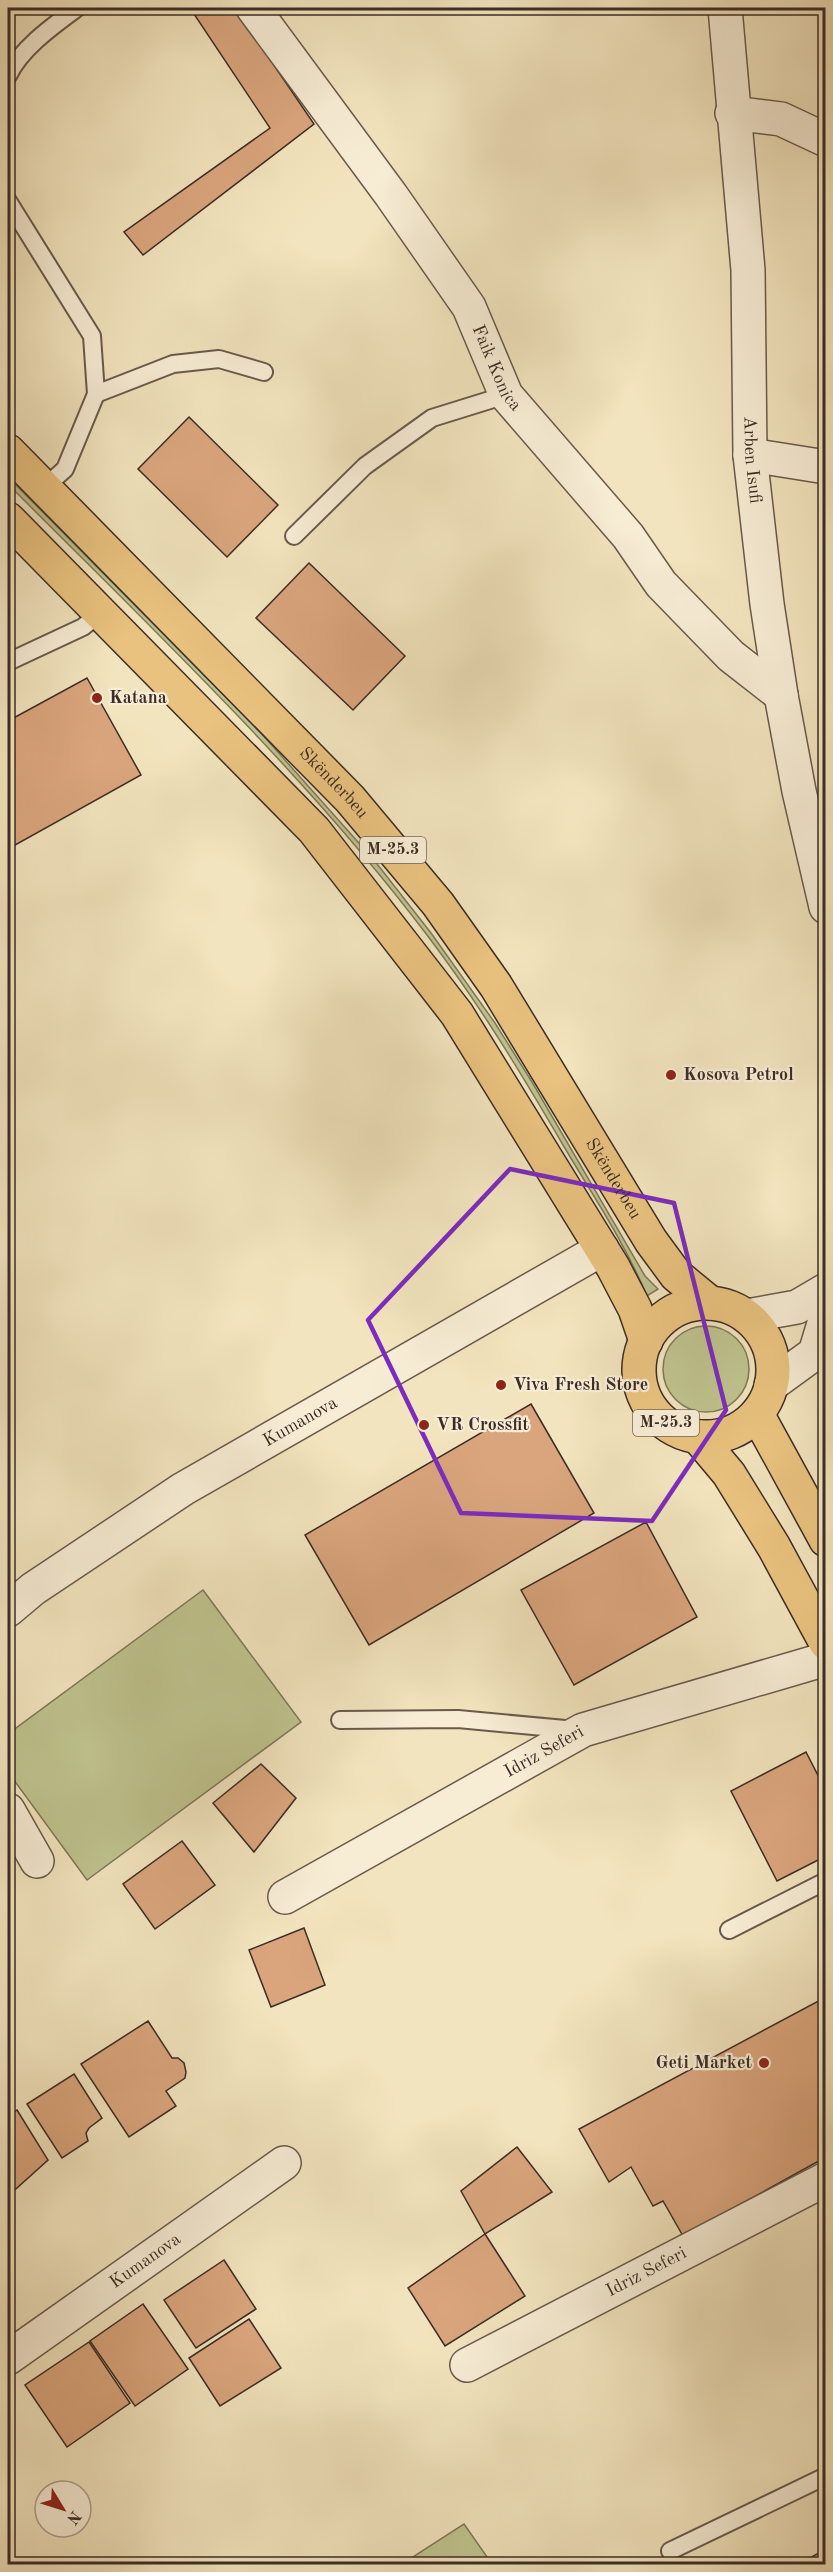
<svg xmlns="http://www.w3.org/2000/svg" width="833" height="2572" viewBox="0 0 833 2572" font-family="'Old Standard TT',serif">
	<style>
		.green { fill: #bfc38e; stroke: #7d785a; stroke-width: 1.5 }
		.building { fill: #daa57d; stroke: #3b2c26; stroke-width: 1.5 }
		.lines { fill: none; stroke-linecap: round; stroke-linejoin: round }
		.service-casing { stroke: #695a4c; stroke-width: 20 }
		.minor-casing { stroke: #695a4c; stroke-width: 36 }
		.tertiary-casing { stroke: #695a4c; stroke-width: 36 }
		.primary-casing { stroke: #3b2c26; stroke-width: 36 }
		.service { stroke: #f7edd5; stroke-width: 16 }
		.minor { stroke: #f7edd5; stroke-width: 33 }
		.tertiary { stroke: #f7edd5; stroke-width: 33 }
		.primary { stroke: #e9c27f; stroke-width: 33 }
		.marked { fill: none; stroke: #7b2cbf; stroke-width: 4.5; stroke-linejoin: round }
		.poi-dot { fill: #8f2418; stroke: #f7edd5; stroke-width: 2 }
		.labels { text-anchor: middle; dominant-baseline: central; stroke-width: 4.5; stroke-linejoin: round; paint-order: stroke }
		.shield { fill: #f7edd5; stroke: #73665a; stroke-width: 1.5 }
		.shield-label { font-size: 16px; font-weight: bold; fill: #3b2c26 }
		.street-label { font-size: 18px; fill: #3b2c26; stroke: #f7edd5 }
		.poi-label { font-size: 18px; font-weight: bold; fill: #3b2c26; stroke: #f7edd5; text-anchor: start }
	</style>
	<rect width="100%" height="100%" fill="#f2e4be"/>
	<filter id="stains"><feTurbulence type="fractalNoise" baseFrequency=".00333" numOctaves="4"/><feColorMatrix values="0 0 0 0 .2 0 0 0 0 .09 0 0 0 0 .02 0 0 0 .5 -.17"/></filter>
	<radialGradient id="worn" r=".72"><stop offset=".6" stop-color="#630" stop-opacity="0"/><stop offset="1" stop-color="#630" stop-opacity=".3"/></radialGradient>
	<g class="green">
		<path d="M8 477 260 732 374 860 431 933 495 1023 532 1082 645 1276 658 1289 647 1296C625 1243 592 1194 563 1145 521 1073 478 1002 427 935 303 771 152 629 8 484Z"/>
		<circle cx="706" cy="1369" r="43"/>
		<path d="M203 1590 301 1722 87 1880 8 1772V1734Z"/>
		<path d="M464 2524 492 2564H402Z"/>
	</g>
	<g class="building">
		<path d="M190 8H235L314 124 143 255 124 232 270 128Z"/>
		<path d="M189 417 278 505 227 557 138 469Z"/>
		<path d="M309 563 405 656 353 710 256 618Z"/>
		<path d="M87 678 141 775 8 849V721Z"/>
		<path d="M531 1404 594 1513 369 1645 305 1535Z"/>
		<path d="M646 1522 697 1617 574 1685 521 1590Z"/>
		<path d="M806 1752 826 1791V1856L777 1881 731 1791Z"/>
		<path d="M261 1764 296 1798 254 1852 213 1803Z"/>
		<path d="M182 1841 215 1885 155 1929 123 1884Z"/>
		<path d="M304 1928 325 1985 271 2007 249 1950Z"/>
		<path d="M826 1997V2157L683 2236 663 2201 653 2206 631 2167 609 2182 579 2129Z"/>
		<path d="M148 2021 172 2058H178L184 2063 186 2072 185 2078 166 2091 176 2106 129 2137 81 2064Z"/>
		<path d="M74 2074 102 2118 89 2128 86 2133 88 2141 62 2158 27 2104Z"/>
		<path d="M17 2110 48 2160 8 2196V2116Z"/>
		<path d="M517 2147 552 2192 485 2234 461 2191Z"/>
		<path d="M485 2234 525 2296 445 2346 408 2288Z"/>
		<path d="M224 2260 256 2309 196 2348 164 2300Z"/>
		<path d="M143 2304 188 2369 135 2406 90 2341Z"/>
		<path d="M249 2319 281 2368 220 2406 189 2358Z"/>
		<path d="M89 2342 130 2403 67 2447 25 2385Z"/>
		<path d="M826 2549V2564H799Z"/>
	</g>
	<g class="lines">
		<defs>
			<g id="service">
				<path d="M8 76C20 49 54 25 77 8"/>
				<path d="M8 201 92 336 96 394 65 469 44 488"/>
				<path d="M96 394 173 364 219 359 264 372"/>
				<path d="M294 536 365 466 432 418 506 395"/>
				<path d="M8 662 83 627 100 613"/>
				<path d="M340 1720 458 1719 576 1730"/>
				<path d="M729 1930 826 1881"/>
				<path d="M670 2551 826 2476"/>
			</g>
			<g id="minor">
				<path id="s1" d="M253 8 391 195 469 307 506 395 628 536 661 584 731 656 781 695"/>
				<path d="M732 113 781 119 826 140"/>
				<path d="M750 455 826 467"/>
				<path id="s2" d="M8 1610 33 1589 183 1489 602 1249"/>
				<path d="M8 1810 37 1861"/>
				<path id="s3" d="M285 1897 583 1730 826 1659"/>
				<path id="s4" d="M8 2358 284 2163"/>
				<path id="s5" d="M467 2365 826 2179"/>
			</g>
			<g id="tertiary">
				<path id="s6" d="M725 8 748 270 750 455 767 604 781 695 799 791 826 907"/>
				<path d="M747 1316 797 1307 826 1290"/>
				<path d="M771 1385 815 1353 826 1317"/>
			</g>
			<g id="primary">
				<path id="s7" d="M8 451 350 799 438 904 496 986 651 1241 676 1275 710 1303"/>
				<path d="M8 519 314 830 457 1014 613 1267 635 1309 646 1341"/>
				<circle cx="706" cy="1370" r="67"/>
				<path d="M757 1414 826 1540"/>
				<path d="M698 1437 729 1474 774 1547 826 1643"/>
			</g>
		</defs>
		<use href="#service" class="service-casing"/>
		<use href="#minor" class="minor-casing"/>
		<use href="#tertiary" class="tertiary-casing"/>
		<use href="#primary" class="primary-casing"/>
		<use href="#service" class="service"/>
		<use href="#minor" class="minor"/>
		<use href="#tertiary" class="tertiary"/>
		<use href="#primary" class="primary"/>
	</g>
	<path class="marked" d="M510 1169 674 1203 726 1410 652 1521 461 1513 368 1320Z"/>
	<g class="poi-dot">
		<circle cx="97" cy="698" r="6"/>
		<circle cx="671" cy="1075" r="6"/>
		<circle cx="501" cy="1385" r="6"/>
		<circle cx="424" cy="1425" r="6"/>
		<circle cx="764" cy="2063" r="6"/>
	</g>
	<g class="labels">
		<g class="shield">
			<rect x="360" y="837" width="66" height="26" rx="4.5"/>
			<rect x="633" y="1410" width="66" height="26" rx="4.5"/>
		</g>
		<g class="shield-label">
			<text x="393" y="850">M-25.3</text>
			<text x="666" y="1423">M-25.3</text>
		</g>
		<g class="street-label">
			<text stroke="none"><textPath href="#s1" startOffset="436">Faik Konica</textPath></text>
			<text stroke="none"><textPath href="#s6" startOffset="453">Arben Isufi</textPath></text>
			<text stroke="none"><textPath href="#s7" startOffset="465">Skënderbeu</textPath></text>
			<text stroke="none"><textPath href="#s7" startOffset="951">Skënderbeu</textPath></text>
			<text stroke="none"><textPath href="#s2" startOffset="348">Kumanova</textPath></text>
			<text stroke="none"><textPath href="#s3" startOffset="297">Idriz Seferi</textPath></text>
			<text stroke="none"><textPath href="#s4" startOffset="168">Kumanova</textPath></text>
			<text stroke="none"><textPath href="#s5" startOffset="202">Idriz Seferi</textPath></text>
		</g>
		<g class="poi-label">
			<text x="109" y="698">Katana</text>
			<text x="683" y="1075">Kosova Petrol</text>
			<text x="513" y="1385">Viva Fresh Store</text>
			<text x="436" y="1425">VR Crossfit</text>
			<text x="752" y="2063" text-anchor="end">Geti Market</text>
		</g>
	</g>
	<rect width="833" height="2572" fill="none" stroke="#f2e4be" stroke-width="30"/>
	<rect x="9" y="9" width="815" height="2554" fill="none" stroke="#3b2c26" stroke-width="3"/>
	<rect x="15" y="15" width="803" height="2542" fill="none" stroke="#3b2c26" stroke-width="1.5"/>
	<g transform="translate(63 2509) rotate(128)"><circle r="28" fill="#f7edd5" stroke="#aca08f" stroke-width="1.5"/>
	<path d="M0-4.5L10 22L0 15L-10 22Z" fill="#8f2418"/>
	<text y="-9" font-size="16" font-weight="bold" text-anchor="middle" fill="#3b2c26">N</text>
	</g>
	<rect width="100%" height="100%" filter="url(#stains)"/>
	<rect width="100%" height="100%" fill="url(#worn)"/>
</svg>
